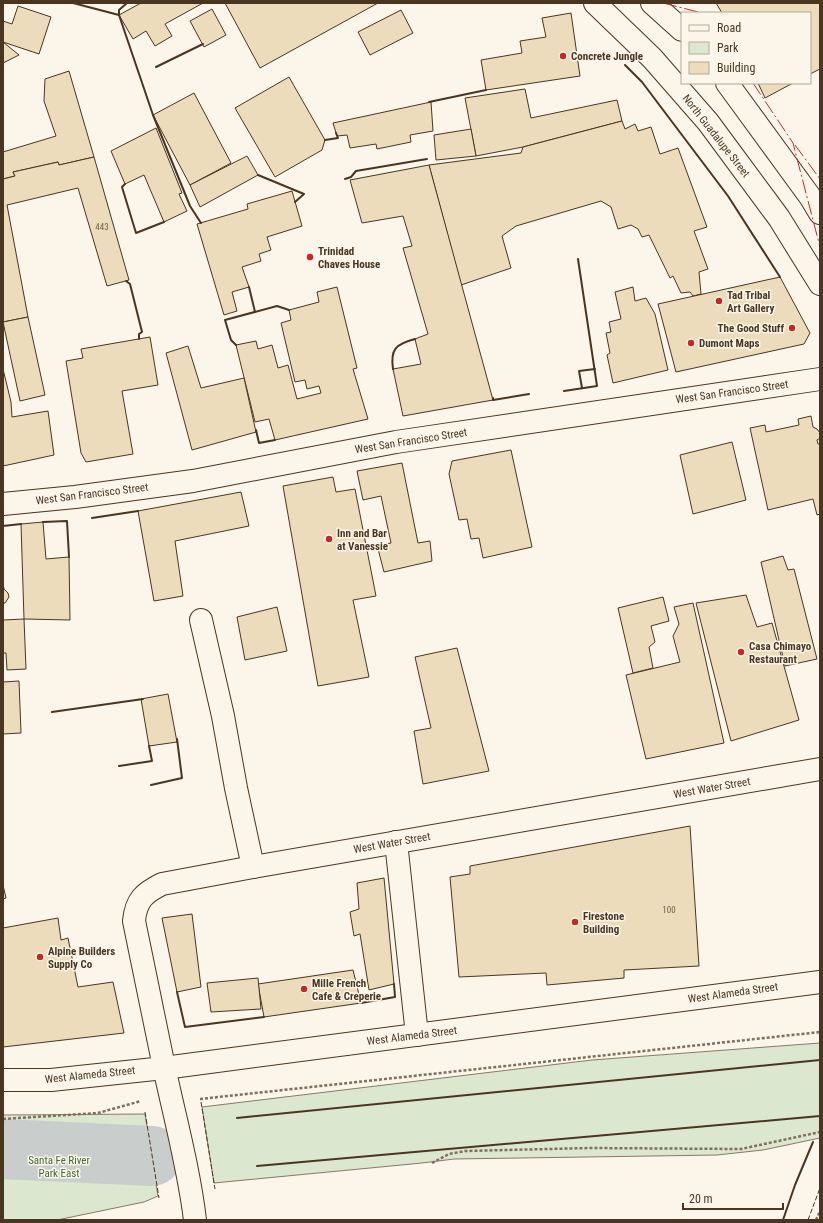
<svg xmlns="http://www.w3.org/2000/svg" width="823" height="1223" viewBox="0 0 823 1223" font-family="'Roboto Condensed',sans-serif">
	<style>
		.green { fill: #dce7d0; stroke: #887966 }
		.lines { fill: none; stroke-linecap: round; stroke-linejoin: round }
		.river { stroke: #c9cecd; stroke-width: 60 }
		.building { fill: #ecdcbc; stroke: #4a3520 }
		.minor-casing { stroke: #4a3520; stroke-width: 24 }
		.major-casing { stroke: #4a3520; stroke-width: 24 }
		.path { stroke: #7f6f5c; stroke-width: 2.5; stroke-dasharray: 3 2; stroke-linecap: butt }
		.minor { stroke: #fbf6e9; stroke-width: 22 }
		.major { stroke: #fbf6e9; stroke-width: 22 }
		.fence { stroke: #4a3520; stroke-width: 1; stroke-dasharray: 5 2; stroke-linecap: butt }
		.wall { stroke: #4a3520; stroke-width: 2 }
		.power { stroke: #c62828; stroke-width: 1; stroke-dasharray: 14 3 2 3; stroke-linecap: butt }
		.poi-dot { fill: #c62828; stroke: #fbf6e9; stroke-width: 1.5 }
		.labels { text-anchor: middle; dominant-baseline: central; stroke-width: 3; stroke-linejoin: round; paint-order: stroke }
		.number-label { font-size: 9px; fill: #725f47 }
		.poi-label { font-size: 11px; font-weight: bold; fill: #4a3520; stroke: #fbf6e9; text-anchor: start }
		.street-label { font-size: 11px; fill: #4a3520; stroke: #fbf6e9 }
		.park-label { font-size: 11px; fill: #436837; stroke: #fbf6e9 }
	</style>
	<rect width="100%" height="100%" fill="#fbf6e9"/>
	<g class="green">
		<path d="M820 1043V1138L763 1150 717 1155 454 1159 422 1163 214 1183 202 1107 592 1060Z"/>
		<path d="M145 1114 158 1196 144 1202 57 1220H3V1115Z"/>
	</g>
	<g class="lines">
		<path class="river" d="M3 1149 152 1156"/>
	</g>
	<g class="building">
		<path d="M141 3H203L165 24 172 36 155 46 146 31 133 39 119 15Z"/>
		<path d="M225 3H378L260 68Z"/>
		<path d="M716 3H820V69L810 74V13H722Z"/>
		<path d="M18 6 51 17 39 54 3 42 19 55 3 63V21L12 24Z"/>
		<path d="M212 9 226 35 204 47 190 21Z"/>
		<path d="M401 10 413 33 370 55 358 32Z"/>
		<path d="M571 13 580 76 486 90 481 60 522 53 520 41 546 37 542 18Z"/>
		<path d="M69 71 94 157 59 165 58 162 13 172 15 176 3 179V152L56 136 44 101 45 79Z"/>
		<path d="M289 77 325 140 322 150 275 177 235 108Z"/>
		<path d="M758 83H793L765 98Z"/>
		<path d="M525 89 531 118 617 100 622 121 523 147 476 156 465 98Z"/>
		<path d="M194 93 231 163 190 185 153 115Z"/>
		<path d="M431 102 433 131 410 135 411 142 377 149 376 144 350 148 347 135 337 136 333 123Z"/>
		<path d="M622 121 625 129 635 124 638 131 651 127 660 154 678 148 707 227 694 231 708 269 699 272 701 294 693 296 690 292 681 293 673 276 670 278 649 235 642 237 638 229 631 225 618 229 611 207 601 201 516 226 502 236 511 268 461 285 429 165 521 153 523 147Z"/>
		<path d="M156 128 182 193 179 194 187 211 164 222 144 175 125 184 111 151Z"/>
		<path d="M471 129 476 156 436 160 434 135Z"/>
		<path d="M247 156 258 175 200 207 190 185Z"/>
		<path d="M94 157 129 280 107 286 78 188 7 205 28 317 3 322V179L15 176 13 172 58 162 59 165Z"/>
		<path d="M429 165 493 400 403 416 393 369 421 364 415 339 428 334 403 248 412 246 403 216 362 223 350 180Z"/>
		<path d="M292 191 302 226 267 237 271 250 259 254 261 261 242 267 249 287 232 292 237 311 224 315 197 224 248 209 247 204Z"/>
		<path d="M780 277 810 333 804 344 676 372 658 304Z"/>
		<path d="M337 287 357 368 353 369 368 419 275 440 269 419 255 422 236 345 256 341 258 349 272 345 278 368 288 365 297 399 321 393 319 386 307 389 305 380 295 382 281 323 291 320 289 310 319 302 317 292Z"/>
		<path d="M633 287 635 301 646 298 655 314 668 370 613 383 607 355 610 353 606 333 611 332 609 322 621 319 615 292Z"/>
		<path d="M28 317 45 395 20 401 3 322Z"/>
		<path d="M150 337 158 385 122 391 133 454 86 462 81 453 66 361 83 358 81 349Z"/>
		<path d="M188 346 201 388 244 378 256 432 192 450 166 353Z"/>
		<path d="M3 369 11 402 12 417 48 411 54 455 3 466Z"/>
		<path d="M811 416 813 427 817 429 820 433V438L817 440 818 444H820V514L817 515 813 499 768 510 750 428 765 425 766 432 799 425 798 419Z"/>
		<path d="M732 442 746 500 693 514 680 455Z"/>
		<path d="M511 450 532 547 483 558 479 538 471 539 467 519 459 520 449 474 452 461Z"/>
		<path d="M402 463 418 543 430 541 432 561 384 572 377 545 391 543 381 496 363 500 357 471Z"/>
		<path d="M333 477 336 492 355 489 376 596 353 600 369 677 318 686 283 486Z"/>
		<path d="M241 492 249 526 175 541 183 596 154 601 138 511Z"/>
		<path d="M43 522 46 559 69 557 70 620 24 619 21 524Z"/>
		<path d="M783 556 788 570 794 569 817 659 785 666 761 562Z"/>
		<path d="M3 583 4 589 8 593 9 597 5 603H3Z"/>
		<path d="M746 595 757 627 772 623 799 720 731 741 696 603Z"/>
		<path d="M663 597 669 621 651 626 655 642 649 647 653 668 633 673 618 608Z"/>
		<path d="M693 603 724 743 646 759 626 675 680 662 673 636 679 624 674 607Z"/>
		<path d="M277 607 287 651 245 660 237 617Z"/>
		<path d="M24 619 26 669 7 670 6 653H3V620Z"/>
		<path d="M457 648 489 771 423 784 414 731 431 728 415 657Z"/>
		<path d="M19 681 21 733 3 734V682Z"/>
		<path d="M168 694 177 742 149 746 141 699Z"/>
		<path d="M690 826 699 966 624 970V978L547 985 546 973 459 977 450 877 470 874V866Z"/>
		<path d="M384 878 394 984 369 990 360 934 354 936 350 912 359 909 357 883Z"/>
		<path d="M3 885 6 898 3 899Z"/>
		<path d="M192 914 201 987 177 992 162 918Z"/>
		<path d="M58 918 61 940 68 938 78 987 113 982 124 1033 3 1047V928Z"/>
		<path d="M353 970 361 1003 264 1017 258 984Z"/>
		<path d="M258 978 261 1009 211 1012 207 983Z"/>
	</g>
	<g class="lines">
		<defs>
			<g id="minor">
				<path d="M3 504 75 497 193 481 396 442 820 379"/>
				<path d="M201 620 223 716 236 788 253 867"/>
				<path d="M396 842 417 1035"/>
				<path d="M3 1080H51L164 1068 820 982"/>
				<path d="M195 1220C189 1169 175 1118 164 1067 154 1018 144 970 134 921 136 900 144 893 162 884L253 867 820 769"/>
			</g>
			<g id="major">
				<path d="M595 3 652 58 708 122 779 218 820 284"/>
				<path d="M652 3 682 30"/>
				<path d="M727 83 811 198 820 213"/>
			</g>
		</defs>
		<use href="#minor" class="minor-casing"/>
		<use href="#major" class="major-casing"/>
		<g class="path">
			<path d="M200 1099 820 1032"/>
			<path d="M3 1119 98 1113 141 1101"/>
			<path d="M432 1163 449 1154 465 1151 590 1148 741 1149 820 1132"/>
			<path d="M816 1220 820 1211"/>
		</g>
		<use href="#minor" class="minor"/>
		<use href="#major" class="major"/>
		<g class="fence">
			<path d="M201 1102 215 1189"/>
			<path d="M145 1112 159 1198"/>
			<path d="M808 1220 820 1188"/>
		</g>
		<g class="wall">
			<path d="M73 3 119 15"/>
			<path d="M127 3 119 10V15L153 115 190 206 201 223"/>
			<path d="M625 65 642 82 728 196 780 277"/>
			<path d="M156 67 203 44"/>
			<path d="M429 102 486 90"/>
			<path d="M325 140 338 138 336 133"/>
			<path d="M258 175 304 194 295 202"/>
			<path d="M345 179 351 177 356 171 427 159"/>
			<path d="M125 184 122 187 136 233 164 222"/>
			<path d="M126 281 130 284 142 332 139 334V339"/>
			<path d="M249 287 255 312"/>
			<path d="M236 345 231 340 225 320 277 306 289 310"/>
			<path d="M393 369C390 349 396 344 415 339"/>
			<path d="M582 388 579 371 595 369"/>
			<path d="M564 391 597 386 578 259"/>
			<path d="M493 398V400L529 394"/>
			<path d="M256 430 259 443 275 440"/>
			<path d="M92 518 138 511"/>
			<path d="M43 522 67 521 69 557"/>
			<path d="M3 526 21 524"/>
			<path d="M52 712 143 699"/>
			<path d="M119 766 152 761 149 746"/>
			<path d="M151 785 182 778 177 739"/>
			<path d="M177 992 185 1027 264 1017"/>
			<path d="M361 1003 395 997 394 984"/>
			<path d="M237 1118 820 1060"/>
			<path d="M257 1166 820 1116"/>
			<path d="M783 1220 795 1185 813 1142"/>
		</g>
		<g class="power">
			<path d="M663 3 702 13"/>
			<path d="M753 83 793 143 820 247"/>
			<path d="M795 145 820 179"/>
		</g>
	</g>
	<g class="poi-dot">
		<circle cx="563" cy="56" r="4"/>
		<circle cx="310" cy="257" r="4"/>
		<circle cx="719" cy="301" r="4"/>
		<circle cx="792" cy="328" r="4"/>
		<circle cx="691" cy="343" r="4"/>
		<circle cx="329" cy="539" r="4"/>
		<circle cx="741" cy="652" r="4"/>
		<circle cx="575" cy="922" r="4"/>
		<circle cx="40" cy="957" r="4"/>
		<circle cx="304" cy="989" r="4"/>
	</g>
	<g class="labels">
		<g class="number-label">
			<text x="102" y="227">443</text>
			<text x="669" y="910">100</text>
		</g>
		<g class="poi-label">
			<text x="571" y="56">Concrete Jungle</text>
			<text x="318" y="251">Trinidad<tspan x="318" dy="13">Chaves House</tspan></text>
			<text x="727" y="295">Tad Tribal<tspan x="727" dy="13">Art Gallery</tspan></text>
			<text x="784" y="328" text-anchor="end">The Good Stuff</text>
			<text x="699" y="343">Dumont Maps</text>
			<text x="337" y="533">Inn and Bar<tspan x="337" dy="13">at Vanessie</tspan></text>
			<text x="749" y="646">Casa Chimayo<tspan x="749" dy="13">Restaurant</tspan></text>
			<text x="583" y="916">Firestone<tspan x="583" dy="13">Building</tspan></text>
			<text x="48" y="951">Alpine Builders<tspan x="48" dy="13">Supply Co</tspan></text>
			<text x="312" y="983">Mille French<tspan x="312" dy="13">Cafe &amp; Creperie</tspan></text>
		</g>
		<g class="street-label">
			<text transform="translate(716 136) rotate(52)">North Guadalupe Street</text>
			<text transform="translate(732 392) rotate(-8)">West San Francisco Street</text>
			<text transform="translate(411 441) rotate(-9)">West San Francisco Street</text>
			<text transform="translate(92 494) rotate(-7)">West San Francisco Street</text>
			<text transform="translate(712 788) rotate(-10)">West Water Street</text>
			<text transform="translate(392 843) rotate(-10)">West Water Street</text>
			<text transform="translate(733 993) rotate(-8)">West Alameda Street</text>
			<text transform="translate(412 1036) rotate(-7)">West Alameda Street</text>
			<text transform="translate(90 1075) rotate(-6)">West Alameda Street</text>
		</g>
		<g class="park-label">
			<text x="59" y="1160">Santa Fe River<tspan x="59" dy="13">Park East</tspan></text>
		</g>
	</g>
	<rect width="823" height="1223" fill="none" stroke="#4a3520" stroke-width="8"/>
	<rect x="681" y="12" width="130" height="72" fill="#fbf6e9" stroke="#b4a999"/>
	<rect x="689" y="25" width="20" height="6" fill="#fbf6e9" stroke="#b4a999"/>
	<text x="717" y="32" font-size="12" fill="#4a3520">Road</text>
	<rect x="689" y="42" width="20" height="12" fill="#dce7d0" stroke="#b4a999"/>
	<text x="717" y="52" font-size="12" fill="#4a3520">Park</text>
	<rect x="689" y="62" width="20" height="12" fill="#ecdcbc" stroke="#b4a999"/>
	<text x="717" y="72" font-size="12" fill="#4a3520">Building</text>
	<path d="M683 1203v6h100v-6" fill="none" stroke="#4a3520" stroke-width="2"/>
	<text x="689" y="1203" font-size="12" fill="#4a3520" stroke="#fbf6e9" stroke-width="3" paint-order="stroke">20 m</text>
</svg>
